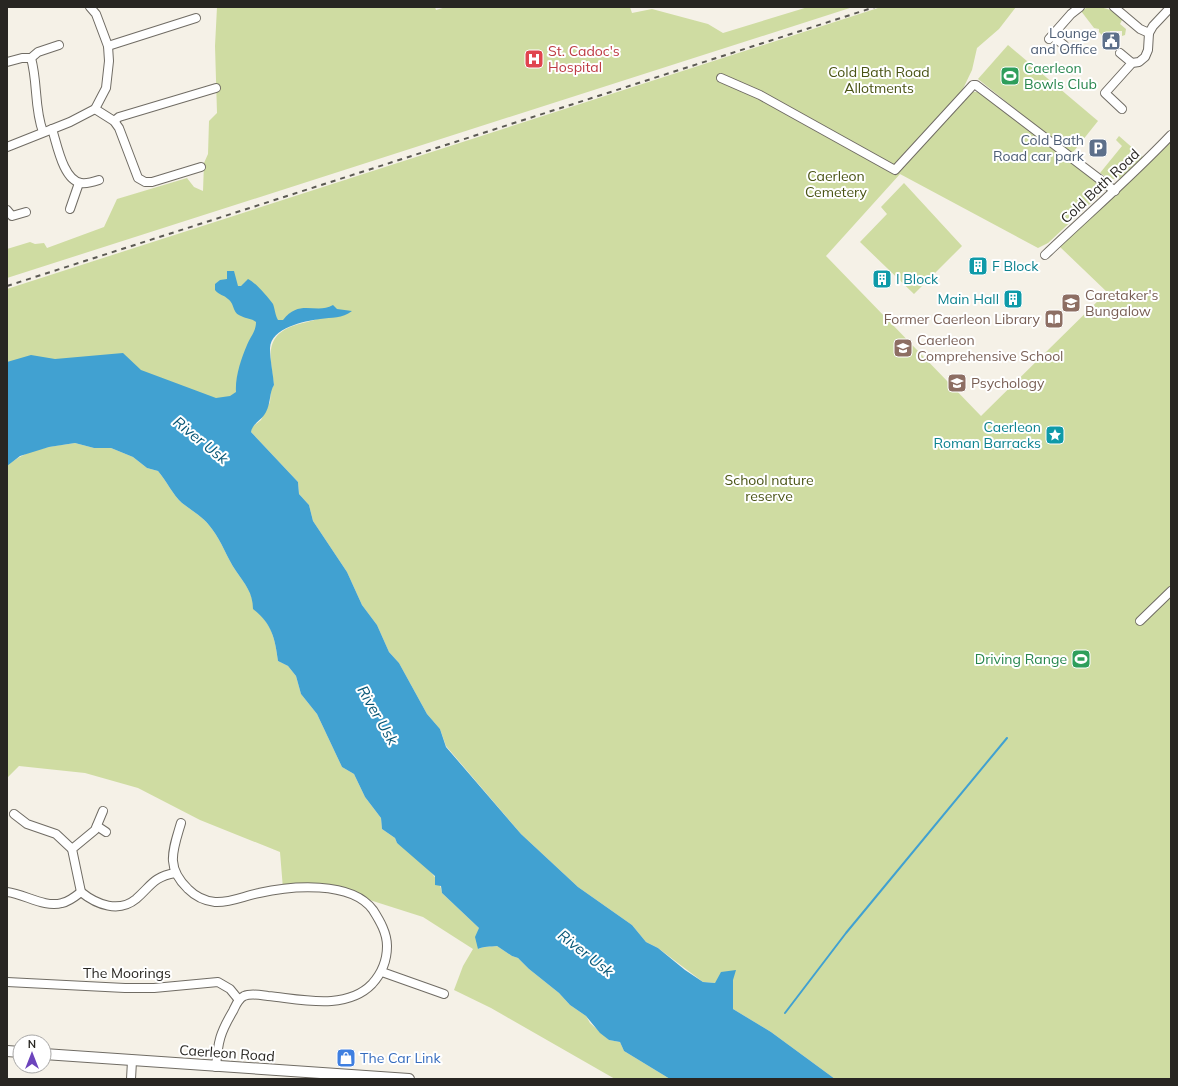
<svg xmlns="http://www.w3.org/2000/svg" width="1178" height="1086" viewBox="0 0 1178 1086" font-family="Mulish,sans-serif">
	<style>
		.green { fill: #cfdca2 }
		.water { fill: #41a1d1 }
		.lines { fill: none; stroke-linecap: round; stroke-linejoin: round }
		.stream { stroke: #41a1d1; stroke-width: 2 }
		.minor-casing { stroke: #706c64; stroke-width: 10 }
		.major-casing { stroke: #706c64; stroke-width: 12 }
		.minor { stroke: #fff; stroke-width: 8 }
		.major { stroke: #fff; stroke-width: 10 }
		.rail { stroke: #5c5a54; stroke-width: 2; stroke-dasharray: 5 5; stroke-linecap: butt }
		.labels { text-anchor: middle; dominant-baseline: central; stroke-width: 4; stroke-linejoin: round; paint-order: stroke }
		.service-label { font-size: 14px; fill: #4e5e75; stroke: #fff; text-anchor: end }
		.health-label { font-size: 14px; fill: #be3a42; stroke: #fff; text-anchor: start }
		.leisure-label { font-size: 14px; fill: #27864d; stroke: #fff; text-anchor: start }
		.park-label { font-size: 14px; fill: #495314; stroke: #fff }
		.street-label { font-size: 14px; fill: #282622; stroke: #fff }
		.culture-label { font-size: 14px; fill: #0d838f; stroke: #fff; text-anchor: start }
		.education-label { font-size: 14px; fill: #785e54; stroke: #fff; text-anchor: start }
		.shop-label { font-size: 14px; fill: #366cbe; stroke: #fff; text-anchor: start }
		.water-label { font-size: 15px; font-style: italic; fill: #075676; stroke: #fff }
	</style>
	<rect width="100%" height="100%" fill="#f5f1e7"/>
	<g class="green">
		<path d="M217 7H435L436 10 446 7H630L632 13 652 9 708 24 723 33 808 7H853L7 278V249L30 242 35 244 44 243 47 248 104 227 117 199 187 178 194 187 203 191 204 163 208 154 209 121 217 113 215 46Z"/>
		<path d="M881 7H1016L999 29 977 48 972 70 961 93 896 162 897 168 969 92H981L1106 189 1048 243 1038 248 900 174 826 256 981 416 1107 292 1059 246 1171 139V1079H835L771 1032 733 1009V980L715 983 703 982 658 948 646 942 632 925 578 887 521 834 446 746 440 729 427 714 399 663 389 652 377 625 362 605 347 572 313 521 309 505 299 494 298 482 251 432 252 427 261 420 270 402 271 390 274 385C270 355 263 334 299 324 309 321 317 321 325 314L274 330 249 411 7 388V289Z"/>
		<path d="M1088 7C1103 7 1111 8 1123 18L1120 24 1126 29 1125 35 1122 36V31H1110V35H1102L1099 32V29L1094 28 1081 11Z"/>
		<path d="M1008 45 1098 121 1074 151 1070 153 978 79Z"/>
		<path d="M1119 136 1143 157C1129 172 1121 188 1100 173L1122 146 1116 140Z"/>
		<path d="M904 183 962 246 914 294 860 242 887 214 881 207Z"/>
		<path d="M75 443 94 448H111L133 457 147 468 158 471C166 480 173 495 182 503 192 511 204 517 212 529 222 542 227 558 236 571 245 584 253 593 254 609 272 624 275 638 278 661L288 666 296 676 301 694 317 714 342 767 354 774 365 797 381 818 382 829 395 838 397 843C411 852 441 876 442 893L479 928 478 949C484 946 490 947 497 946L512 956 518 958 529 969 559 993 570 1005 586 1016 590 1023 609 1040 620 1042 624 1051 670 1079H615L491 1008 454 990 463 966 473 949 423 917 354 895 326 888 283 889 280 852 200 820 138 788 85 773 19 766 7 778V466C28 448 49 447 75 443Z"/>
	</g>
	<path class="water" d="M227 271H234L238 286H241L248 279C255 282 268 297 273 304 275 309 275 315 278 320H283C300 298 316 315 333 305L337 309 352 311C342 319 332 317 320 319 304 321 271 328 270 348 270 360 273 373 274 385 269 393 271 403 266 412 262 420 253 423 251 432L298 482 299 494 309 505 313 521 347 572 362 605 377 625 389 652 399 663 427 714 440 729 446 747 521 834 578 887 632 925 646 942 658 948 685 970 703 982 715 983 721 972 736 970 733 980V1009L771 1032 835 1079H670L624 1051 620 1042 609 1040 600 1033 586 1016 570 1005 559 993 529 969 518 958 512 956 497 946C490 947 484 946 478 949L475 937 479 928 442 893 441 886 435 885V876L397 843 395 838 382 829 381 818 365 797 354 774 342 767 317 714 301 694 296 676 288 666 278 661C275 638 272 624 253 609 253 593 245 584 236 571 227 558 222 542 212 529 204 517 192 511 182 503 173 495 166 480 158 471L147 468 133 457 111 448H94L75 443 49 447 20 456 7 466V362L31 355 55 359 123 353 141 370 216 398 230 396 236 392C235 377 241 359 247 345 250 337 256 332 256 322 251 318 247 319 241 316 232 313 235 304 228 299 224 295 219 295 215 290V284L220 280 227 279Z"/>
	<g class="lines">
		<path class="stream" d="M785 1013 846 933 1007 738"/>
		<defs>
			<g id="minor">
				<path d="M1114 7 1140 29 1149 33 1153 26 1169 9"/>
				<path d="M1052 36 1064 45"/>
				<path d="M1049 39 1071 14 1080 7"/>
				<path d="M108 46 196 18"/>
				<path d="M1120 53 1132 63"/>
				<path d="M31 58C38 83 34 108 43 132"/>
				<path d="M7 62 22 58H31L38 52 59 45"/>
				<path d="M721 78 760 95 895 170 973 85H976L1115 191"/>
				<path d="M95 109 114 121 119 128 138 178 145 182H152L201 167"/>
				<path d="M1122 109 1105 93 1132 63 1139 62 1145 57 1148 50 1149 33"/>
				<path d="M114 121 119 117 216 88"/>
				<path d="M52 129C57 144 63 180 81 183 87 184 93 182 99 180"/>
				<path d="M7 147 70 122 95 109 106 88 109 61 108 46 96 14 90 7"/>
				<path d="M70 209 79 183"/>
				<path d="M7 210 12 216 26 212"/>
				<path d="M1045 255C1087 215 1131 177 1171 135"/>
				<path d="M1140 621 1171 591"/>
				<path d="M14 814 27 824 56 834 72 849"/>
				<path d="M181 823C173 850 165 867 188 889 195 896 205 901 215 902 230 903 244 896 259 893 290 886 351 880 373 910 380 921 387 933 387 946 387 961 382 973 372 984 346 1011 300 999 268 996 260 995 251 993 244 996 238 999 236 1005 233 1011 220 1033 218 1041 216 1067"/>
				<path d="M97 826 106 832"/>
				<path d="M7 892C25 894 44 908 62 903 68 902 76 896 81 892 97 905 119 913 136 899 151 886 153 877 175 873"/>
				<path d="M81 892 72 849 95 830 103 811"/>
				<path d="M382 972 444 994"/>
				<path d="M7 982 125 988H154L218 982 230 989 239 1000"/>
				<path d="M131 1079 132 1061"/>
			</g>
			<g id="major">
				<path d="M7 1051 20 1052"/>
				<path d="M44 1054 409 1079"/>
			</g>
		</defs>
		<use href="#minor" class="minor-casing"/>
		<use href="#major" class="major-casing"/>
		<use href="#minor" class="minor"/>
		<use href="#major" class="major"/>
		<path class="rail" d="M7 286 875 7"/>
	</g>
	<defs>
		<symbol id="civic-square" viewBox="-11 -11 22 22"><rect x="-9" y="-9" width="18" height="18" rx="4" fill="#5c6f8a" stroke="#fff"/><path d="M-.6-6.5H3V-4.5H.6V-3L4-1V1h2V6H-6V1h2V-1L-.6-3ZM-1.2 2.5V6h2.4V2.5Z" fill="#fff"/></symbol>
		<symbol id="hospital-square" viewBox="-11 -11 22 22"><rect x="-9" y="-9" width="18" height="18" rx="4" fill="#e0444e" stroke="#fff"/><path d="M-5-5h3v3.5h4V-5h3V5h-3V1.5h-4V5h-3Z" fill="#fff"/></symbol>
		<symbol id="stadium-square" viewBox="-11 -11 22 22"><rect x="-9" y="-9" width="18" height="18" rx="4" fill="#2e9e5b" stroke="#fff"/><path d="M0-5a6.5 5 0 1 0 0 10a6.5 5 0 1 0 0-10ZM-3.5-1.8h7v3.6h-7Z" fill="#fff"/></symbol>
		<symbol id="parking-square" viewBox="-11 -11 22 22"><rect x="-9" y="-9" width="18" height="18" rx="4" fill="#5c6f8a" stroke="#fff"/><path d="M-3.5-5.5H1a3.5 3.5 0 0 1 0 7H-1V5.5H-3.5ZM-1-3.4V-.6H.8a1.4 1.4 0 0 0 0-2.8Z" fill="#fff"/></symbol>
		<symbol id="building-square" viewBox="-11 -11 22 22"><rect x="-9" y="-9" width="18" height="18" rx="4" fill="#0f9aa8" stroke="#fff"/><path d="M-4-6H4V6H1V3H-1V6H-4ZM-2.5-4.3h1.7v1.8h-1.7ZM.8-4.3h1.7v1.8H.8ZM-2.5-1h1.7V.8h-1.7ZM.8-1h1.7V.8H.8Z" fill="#fff"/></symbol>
		<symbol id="school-square" viewBox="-11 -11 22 22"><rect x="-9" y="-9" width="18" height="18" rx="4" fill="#8d6e63" stroke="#fff"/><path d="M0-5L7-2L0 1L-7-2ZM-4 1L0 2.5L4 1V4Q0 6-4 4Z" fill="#fff"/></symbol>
		<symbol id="library-square" viewBox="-11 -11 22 22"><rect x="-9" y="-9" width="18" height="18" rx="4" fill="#8d6e63" stroke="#fff"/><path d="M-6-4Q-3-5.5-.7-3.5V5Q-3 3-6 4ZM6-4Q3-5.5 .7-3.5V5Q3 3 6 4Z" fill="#fff"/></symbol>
		<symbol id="sight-square" viewBox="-11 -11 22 22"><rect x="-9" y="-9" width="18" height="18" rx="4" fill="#0f9aa8" stroke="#fff"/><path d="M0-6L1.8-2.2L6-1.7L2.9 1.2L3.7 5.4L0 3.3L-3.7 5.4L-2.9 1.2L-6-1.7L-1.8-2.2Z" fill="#fff"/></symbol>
		<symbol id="shop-square" viewBox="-11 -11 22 22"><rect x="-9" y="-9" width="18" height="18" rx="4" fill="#3f7fe0" stroke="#fff"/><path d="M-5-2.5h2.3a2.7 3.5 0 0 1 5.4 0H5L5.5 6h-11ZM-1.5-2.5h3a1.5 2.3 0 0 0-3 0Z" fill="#fff"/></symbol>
	</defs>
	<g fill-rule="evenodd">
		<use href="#civic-square" x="1100" y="30" width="22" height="22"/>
		<use href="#hospital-square" x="523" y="48" width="22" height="22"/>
		<use href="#stadium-square" x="999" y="65" width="22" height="22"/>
		<use href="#parking-square" x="1087" y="137" width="22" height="22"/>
		<use href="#building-square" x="967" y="255" width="22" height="22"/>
		<use href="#building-square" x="871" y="268" width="22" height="22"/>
		<use href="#building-square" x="1002" y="288" width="22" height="22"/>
		<use href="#school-square" x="1060" y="292" width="22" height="22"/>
		<use href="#library-square" x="1043" y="308" width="22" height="22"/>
		<use href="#school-square" x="892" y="337" width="22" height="22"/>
		<use href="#school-square" x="946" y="372" width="22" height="22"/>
		<use href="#sight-square" x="1044" y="424" width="22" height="22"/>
		<use href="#stadium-square" x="1070" y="648" width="22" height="22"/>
		<use href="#shop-square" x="335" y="1047" width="22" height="22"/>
	</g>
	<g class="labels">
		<g class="service-label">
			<text x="1097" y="33">Lounge<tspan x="1097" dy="16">and Office</tspan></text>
			<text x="1084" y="140">Cold Bath<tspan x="1084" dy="16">Road car park</tspan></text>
		</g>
		<g class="health-label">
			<text x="548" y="51">St. Cadoc's<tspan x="548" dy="16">Hospital</tspan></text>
		</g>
		<g class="leisure-label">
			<text x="1024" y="68">Caerleon<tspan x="1024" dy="16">Bowls Club</tspan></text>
			<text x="1067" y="659" text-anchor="end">Driving Range</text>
		</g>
		<g class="park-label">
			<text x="879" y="72">Cold Bath Road<tspan x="879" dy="16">Allotments</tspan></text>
			<text x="836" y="176">Caerleon<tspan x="836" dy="16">Cemetery</tspan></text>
			<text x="769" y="480">School nature<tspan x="769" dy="16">reserve</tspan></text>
		</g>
		<g class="street-label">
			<text transform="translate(1100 186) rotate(-43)">Cold Bath Road</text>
			<text x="127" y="973">The Moorings</text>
			<text transform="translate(227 1053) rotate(4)">Caerleon Road</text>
		</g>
		<g class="culture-label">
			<text x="992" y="266">F Block</text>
			<text x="896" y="279">I Block</text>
			<text x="999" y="299" text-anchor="end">Main Hall</text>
			<text x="1041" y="427" text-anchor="end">Caerleon<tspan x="1041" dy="16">Roman Barracks</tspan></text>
		</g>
		<g class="education-label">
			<text x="1085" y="295">Caretaker's<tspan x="1085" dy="16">Bungalow</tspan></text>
			<text x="1040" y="319" text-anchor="end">Former Caerleon Library</text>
			<text x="917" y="340">Caerleon<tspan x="917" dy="16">Comprehensive School</tspan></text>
			<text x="971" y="383">Psychology</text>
		</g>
		<g class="shop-label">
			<text x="360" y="1058">The Car Link</text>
		</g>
		<g class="water-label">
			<text transform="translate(201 440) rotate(39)">River Usk</text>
			<text transform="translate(378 715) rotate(60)">River Usk</text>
			<text transform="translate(586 953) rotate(38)">River Usk</text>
		</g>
	</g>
	<rect width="1178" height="1086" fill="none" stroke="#282622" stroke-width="16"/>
	<g transform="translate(32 1054)"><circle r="19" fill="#ffffff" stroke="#a9a8a7"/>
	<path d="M0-3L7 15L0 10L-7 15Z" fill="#6c44bc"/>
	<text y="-6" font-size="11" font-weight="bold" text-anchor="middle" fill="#282622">N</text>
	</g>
</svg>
